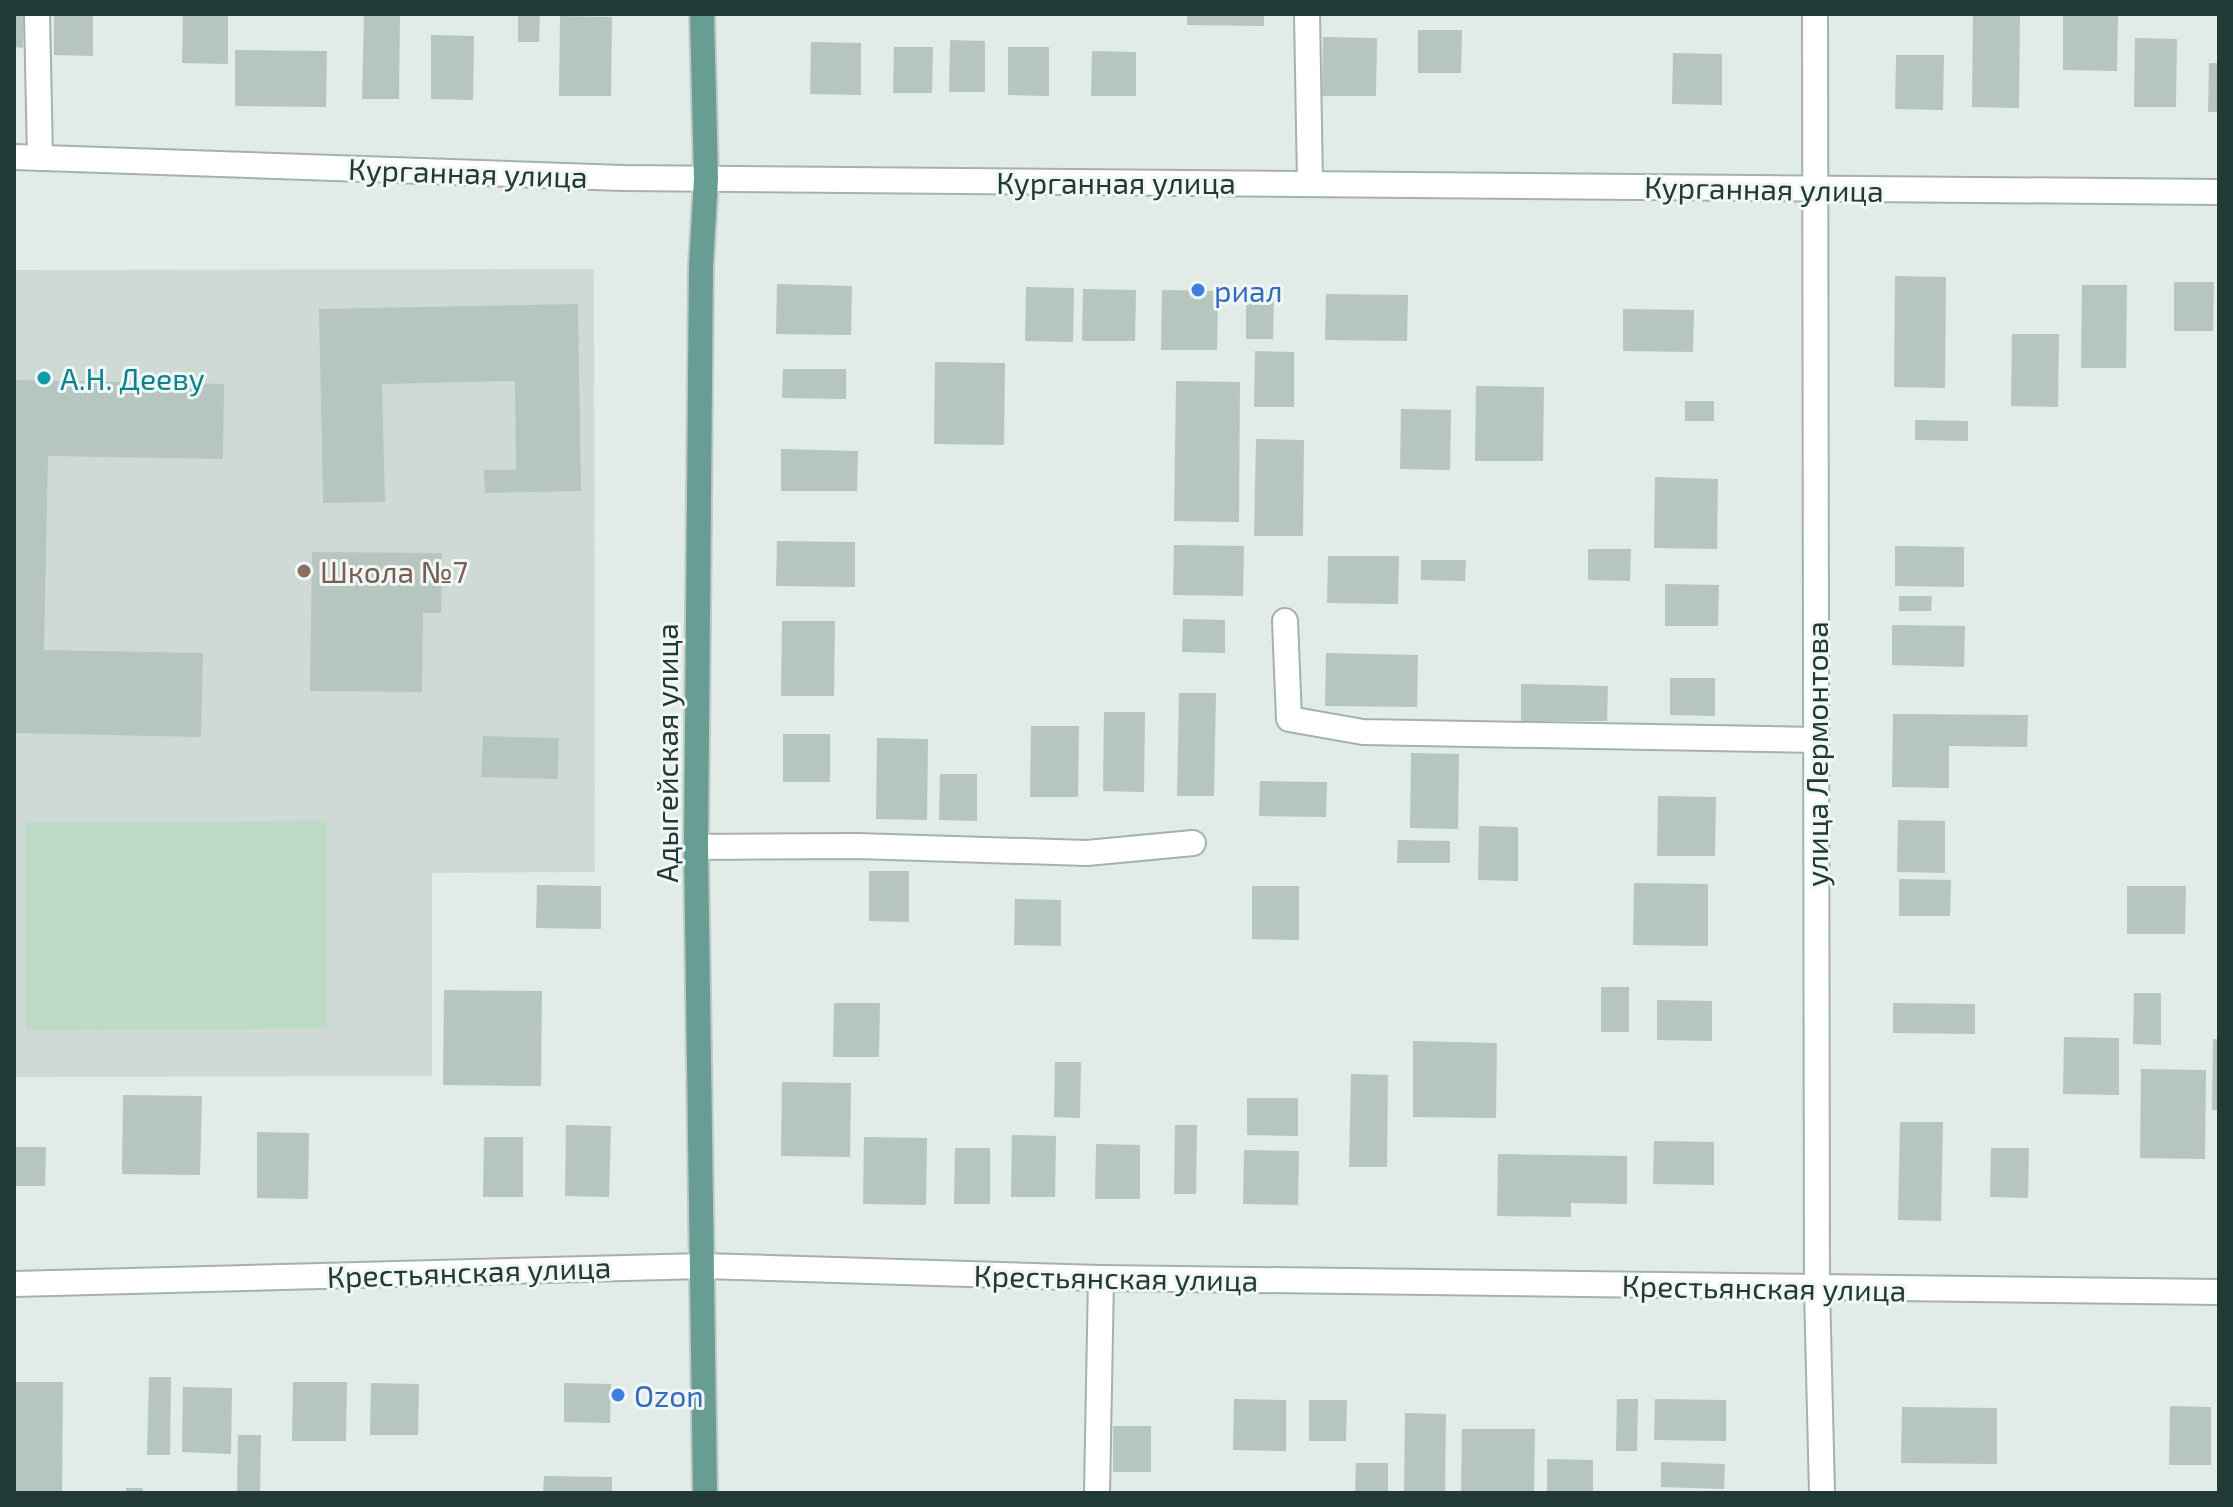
<svg xmlns="http://www.w3.org/2000/svg" width="2233" height="1507" viewBox="0 0 2233 1507" font-family="'Exo 2',sans-serif">
	<style>
		.built { fill: #cfdad6 }
		.pitch { fill: #bbdbc6 }
		.building { fill: #b6c5c0 }
		.lines { fill: none; stroke-linecap: round; stroke-linejoin: round }
		.minor-casing { stroke: #a4b2ae; stroke-width: 28 }
		.major-casing { stroke: #c1c8c7; stroke-width: 28 }
		.minor { stroke: #fff; stroke-width: 24 }
		.major { stroke: #689d94; stroke-width: 24 }
		.shop-dot { fill: #3f7fe0; stroke: #f1f7f5; stroke-width: 3 }
		.culture-dot { fill: #0f9aa8; stroke: #f1f7f5; stroke-width: 3 }
		.education-dot { fill: #8d6e63; stroke: #f1f7f5; stroke-width: 3 }
		.labels { text-anchor: middle; dominant-baseline: central; stroke-width: 6; stroke-linejoin: round; paint-order: stroke }
		.street-label { font-size: 30px; fill: #223a36; stroke: #f1f7f5 }
		.shop-label { font-size: 30px; fill: #366cbe; stroke: #f1f7f5; text-anchor: start }
		.culture-label { font-size: 30px; fill: #0d838f; stroke: #f1f7f5; text-anchor: start }
		.education-label { font-size: 30px; fill: #785e54; stroke: #f1f7f5; text-anchor: start }
	</style>
	<rect width="100%" height="100%" fill="#e1ebe7"/>
	<path class="built" d="M594 269 595 872 432 873V1076L14 1077V270Z"/>
	<path class="pitch" d="M327 821V1029L26 1030V822Z"/>
	<g class="building">
		<path d="M14 14H24L23 48 14 47Z"/>
		<path d="M54 14H93V56L54 55Z"/>
		<path d="M183 14H228V64L182 63Z"/>
		<path d="M364 14H400L399 99H362Z"/>
		<path d="M518 14H540L539 42H518Z"/>
		<path d="M1187 14H1264V26L1187 25Z"/>
		<path d="M1973 14H2020L2019 108 1972 107Z"/>
		<path d="M2063 14H2118L2117 71 2063 70Z"/>
		<path d="M560 16 612 17 611 96H559Z"/>
		<path d="M1418 30H1462L1461 73H1418Z"/>
		<path d="M431 35 474 36 473 100 431 99Z"/>
		<path d="M1323 37 1377 38 1376 96H1322Z"/>
		<path d="M2135 38 2177 39 2176 107H2134Z"/>
		<path d="M950 40 985 41V92H949Z"/>
		<path d="M811 42 861 43V95L810 94Z"/>
		<path d="M894 47H933L932 93H893Z"/>
		<path d="M1008 47H1049V96L1008 95Z"/>
		<path d="M235 50 327 51 326 107 235 106Z"/>
		<path d="M1092 51 1136 52V96H1091Z"/>
		<path d="M1673 53 1722 54V105L1672 104Z"/>
		<path d="M1896 55H1944L1943 110 1895 109Z"/>
		<path d="M2209 63H2219V112H2208Z"/>
		<path d="M1895 276 1946 277 1945 388 1894 387Z"/>
		<path d="M2174 282H2214L2213 331H2174Z"/>
		<path d="M777 284 852 286 851 335 776 334Z"/>
		<path d="M2082 285H2127L2126 368H2081Z"/>
		<path d="M1026 287 1074 288 1073 342 1025 341Z"/>
		<path d="M1083 289 1136 290 1135 341H1082Z"/>
		<path d="M1162 290 1218 291 1217 350H1161Z"/>
		<path d="M1246 291H1274L1273 339H1246Z"/>
		<path d="M1326 294 1408 295 1407 341 1325 340Z"/>
		<path d="M578 304 581 491 485 493 484 470H516L515 381 382 384 385 502 323 503 319 309Z"/>
		<path d="M1623 309 1694 310 1693 352 1623 351Z"/>
		<path d="M2012 334H2059L2058 407 2011 406Z"/>
		<path d="M1255 351 1294 352V407H1254Z"/>
		<path d="M935 362 1005 363 1004 445 934 444Z"/>
		<path d="M783 369H846V399L782 398Z"/>
		<path d="M14 380 224 384 223 459 48 456 44 650 203 653 201 737 14 733Z"/>
		<path d="M1176 381 1240 382 1239 522 1174 521Z"/>
		<path d="M1476 386 1544 387 1543 461H1475Z"/>
		<rect x="1685" y="401" width="29" height="20"/>
		<path d="M1401 409 1451 410 1450 470 1400 469Z"/>
		<path d="M1915 420 1968 421V441L1915 440Z"/>
		<path d="M1256 439 1304 440 1303 536H1254Z"/>
		<path d="M781 449 858 451 857 491H781Z"/>
		<path d="M1655 477 1718 479 1717 549 1654 548Z"/>
		<path d="M777 541 855 542V587L776 586Z"/>
		<path d="M1174 545 1244 546 1243 596 1173 595Z"/>
		<path d="M1895 546 1964 547V587L1895 586Z"/>
		<path d="M1588 549H1631L1630 581 1588 580Z"/>
		<path d="M312 552 442 553 441 613H423L422 692 310 691Z"/>
		<path d="M1328 556H1399L1398 604 1327 603Z"/>
		<path d="M1421 560H1466L1465 581 1421 580Z"/>
		<path d="M1665 584 1719 585 1718 626H1665Z"/>
		<path d="M1899 596H1932L1931 611H1899Z"/>
		<path d="M1183 619 1225 620V653L1182 652Z"/>
		<path d="M782 621H835L834 696H781Z"/>
		<path d="M1892 625 1965 626 1964 667 1892 665Z"/>
		<path d="M1326 653 1418 655 1417 707 1325 706Z"/>
		<path d="M1670 678H1715V716L1670 715Z"/>
		<path d="M1521 684 1608 686 1607 721H1521Z"/>
		<path d="M1179 693H1216L1214 796H1177Z"/>
		<path d="M1104 712H1145L1144 792 1103 791Z"/>
		<path d="M1893 714 2028 715 2027 747 1949 746V788L1892 787Z"/>
		<path d="M1031 726H1079L1078 797H1030Z"/>
		<rect x="783" y="734" width="47" height="48"/>
		<path d="M483 736 559 738 558 779 481 777Z"/>
		<path d="M877 738 928 739 927 820 876 819Z"/>
		<path d="M1411 753 1459 754 1458 829 1410 828Z"/>
		<path d="M940 774H977V821L939 820Z"/>
		<path d="M1260 781 1327 782 1326 817 1259 816Z"/>
		<path d="M1658 796 1716 797 1715 856H1657Z"/>
		<path d="M1898 820 1945 821V873L1897 872Z"/>
		<path d="M1479 826 1518 827V881L1478 880Z"/>
		<path d="M1398 840 1450 841V863H1397Z"/>
		<path d="M869 871H909V922L869 921Z"/>
		<path d="M1899 879 1951 880 1950 916H1899Z"/>
		<path d="M1634 883 1708 884V946L1633 945Z"/>
		<path d="M537 885 601 886V929L536 928Z"/>
		<path d="M1252 886H1299V940L1252 939Z"/>
		<path d="M2127 886H2186L2185 934H2127Z"/>
		<path d="M1015 899 1061 900V946L1014 945Z"/>
		<rect x="1601" y="987" width="28" height="45"/>
		<path d="M444 990 542 991 541 1086 443 1085Z"/>
		<path d="M2134 993H2161V1045L2133 1044Z"/>
		<path d="M1657 1000 1712 1001V1041L1657 1040Z"/>
		<path d="M834 1003H880L879 1057H833Z"/>
		<path d="M1893 1003 1975 1004V1034L1893 1033Z"/>
		<path d="M2064 1037 2119 1038V1095L2063 1094Z"/>
		<path d="M2213 1039H2219V1110H2212Z"/>
		<path d="M1413 1041 1497 1043 1496 1118 1413 1117Z"/>
		<path d="M1055 1062H1081L1080 1118 1054 1117Z"/>
		<path d="M2141 1069 2206 1070 2205 1159 2140 1158Z"/>
		<path d="M1351 1074 1388 1075 1387 1167H1349Z"/>
		<path d="M782 1082 851 1083 850 1157 781 1156Z"/>
		<path d="M123 1095 202 1096 200 1175 122 1174Z"/>
		<path d="M1247 1098H1298V1136L1247 1135Z"/>
		<path d="M1900 1122H1943L1941 1221 1898 1220Z"/>
		<path d="M566 1125 611 1126 609 1197 565 1196Z"/>
		<path d="M1175 1125H1197L1196 1194H1174Z"/>
		<path d="M257 1132 309 1133 308 1199 257 1198Z"/>
		<path d="M1012 1135 1056 1136 1055 1197H1011Z"/>
		<path d="M484 1137H523V1197H483Z"/>
		<path d="M864 1137 927 1138 926 1205 863 1204Z"/>
		<path d="M1654 1141 1714 1142V1185L1653 1184Z"/>
		<path d="M1096 1144 1140 1145V1199H1095Z"/>
		<path d="M14 1147H46L45 1186H14Z"/>
		<path d="M955 1148H990V1204H954Z"/>
		<path d="M1991 1148H2029L2028 1198 1990 1197Z"/>
		<path d="M1244 1150 1299 1151 1298 1205 1243 1204Z"/>
		<path d="M1498 1154 1627 1156V1204L1571 1203V1217L1497 1216Z"/>
		<path d="M149 1377H171L170 1455H147Z"/>
		<path d="M14 1382H63L62 1493H14Z"/>
		<path d="M293 1382H347L346 1441H292Z"/>
		<path d="M371 1383 419 1384 418 1435H370Z"/>
		<path d="M564 1383 611 1384 610 1423 564 1422Z"/>
		<path d="M183 1387 232 1388 231 1454 182 1452Z"/>
		<path d="M1234 1399 1286 1400V1451L1233 1450Z"/>
		<path d="M1617 1399H1638L1637 1451H1616Z"/>
		<path d="M1655 1399 1726 1400V1441L1654 1440Z"/>
		<path d="M1309 1400H1347L1346 1441H1309Z"/>
		<path d="M2170 1406 2211 1407V1465H2169Z"/>
		<path d="M1902 1407 1997 1408V1464L1901 1463Z"/>
		<path d="M1405 1413 1446 1414 1445 1493H1404Z"/>
		<rect x="1113" y="1426" width="38" height="46"/>
		<path d="M1462 1429H1535L1534 1493H1461Z"/>
		<path d="M238 1435H261L260 1493H237Z"/>
		<path d="M1547 1459 1593 1460V1492L1547 1491Z"/>
		<path d="M1661 1462 1725 1464 1724 1489 1661 1487Z"/>
		<path d="M1356 1463H1388V1493H1355Z"/>
		<path d="M544 1476 612 1477V1493H543Z"/>
		<rect x="126" y="1488" width="17" height="5"/>
	</g>
	<g class="lines">
		<defs>
			<g id="minor">
				<path d="M37 14 40 158"/>
				<path d="M1307 14 1310 184"/>
				<path d="M1815 14 1817 1289 1822 1493"/>
				<path d="M14 157 623 178 2219 192"/>
				<path d="M1285 621 1289 719 1363 732 1816 740"/>
				<path d="M696 847 857 846 1087 853 1193 843"/>
				<path d="M14 1284 703 1266 1101 1278 2219 1292"/>
				<path d="M1097 1493 1101 1278"/>
			</g>
			<path id="major" d="M702 14 706 179 701 266 696 847 705 1493"/>
		</defs>
		<use href="#minor" class="minor-casing"/>
		<use href="#major" class="major-casing"/>
		<use href="#minor" class="minor"/>
		<use href="#major" class="major"/>
	</g>
	<g class="shop-dot">
		<circle cx="1198" cy="290" r="8"/>
		<circle cx="618" cy="1395" r="8"/>
	</g>
	<circle class="culture-dot" cx="44" cy="378" r="8"/>
	<circle class="education-dot" cx="304" cy="571" r="8"/>
	<g class="labels">
		<g class="street-label">
			<text transform="translate(468 172) rotate(2)">Курганная улица</text>
			<text x="1116" y="182">Курганная улица</text>
			<text transform="translate(1764 188) rotate(1)">Курганная улица</text>
			<text transform="translate(666 753) rotate(-90)">Адыгейская улица</text>
			<text transform="translate(1816 754) rotate(-90)">улица Лермонтова</text>
			<text transform="translate(469 1271) rotate(-2)">Крестьянская улица</text>
			<text transform="translate(1116 1277) rotate(1)">Крестьянская улица</text>
			<text transform="translate(1764 1287) rotate(1)">Крестьянская улица</text>
		</g>
		<g class="shop-label">
			<text x="1214" y="290">риал</text>
			<text x="634" y="1395">Ozon</text>
		</g>
		<g class="culture-label">
			<text x="60" y="378">А.Н. Дееву</text>
		</g>
		<g class="education-label">
			<text x="320" y="571">Школа №7</text>
		</g>
	</g>
	<rect width="2233" height="1507" fill="none" stroke="#223a36" stroke-width="32"/>
</svg>
